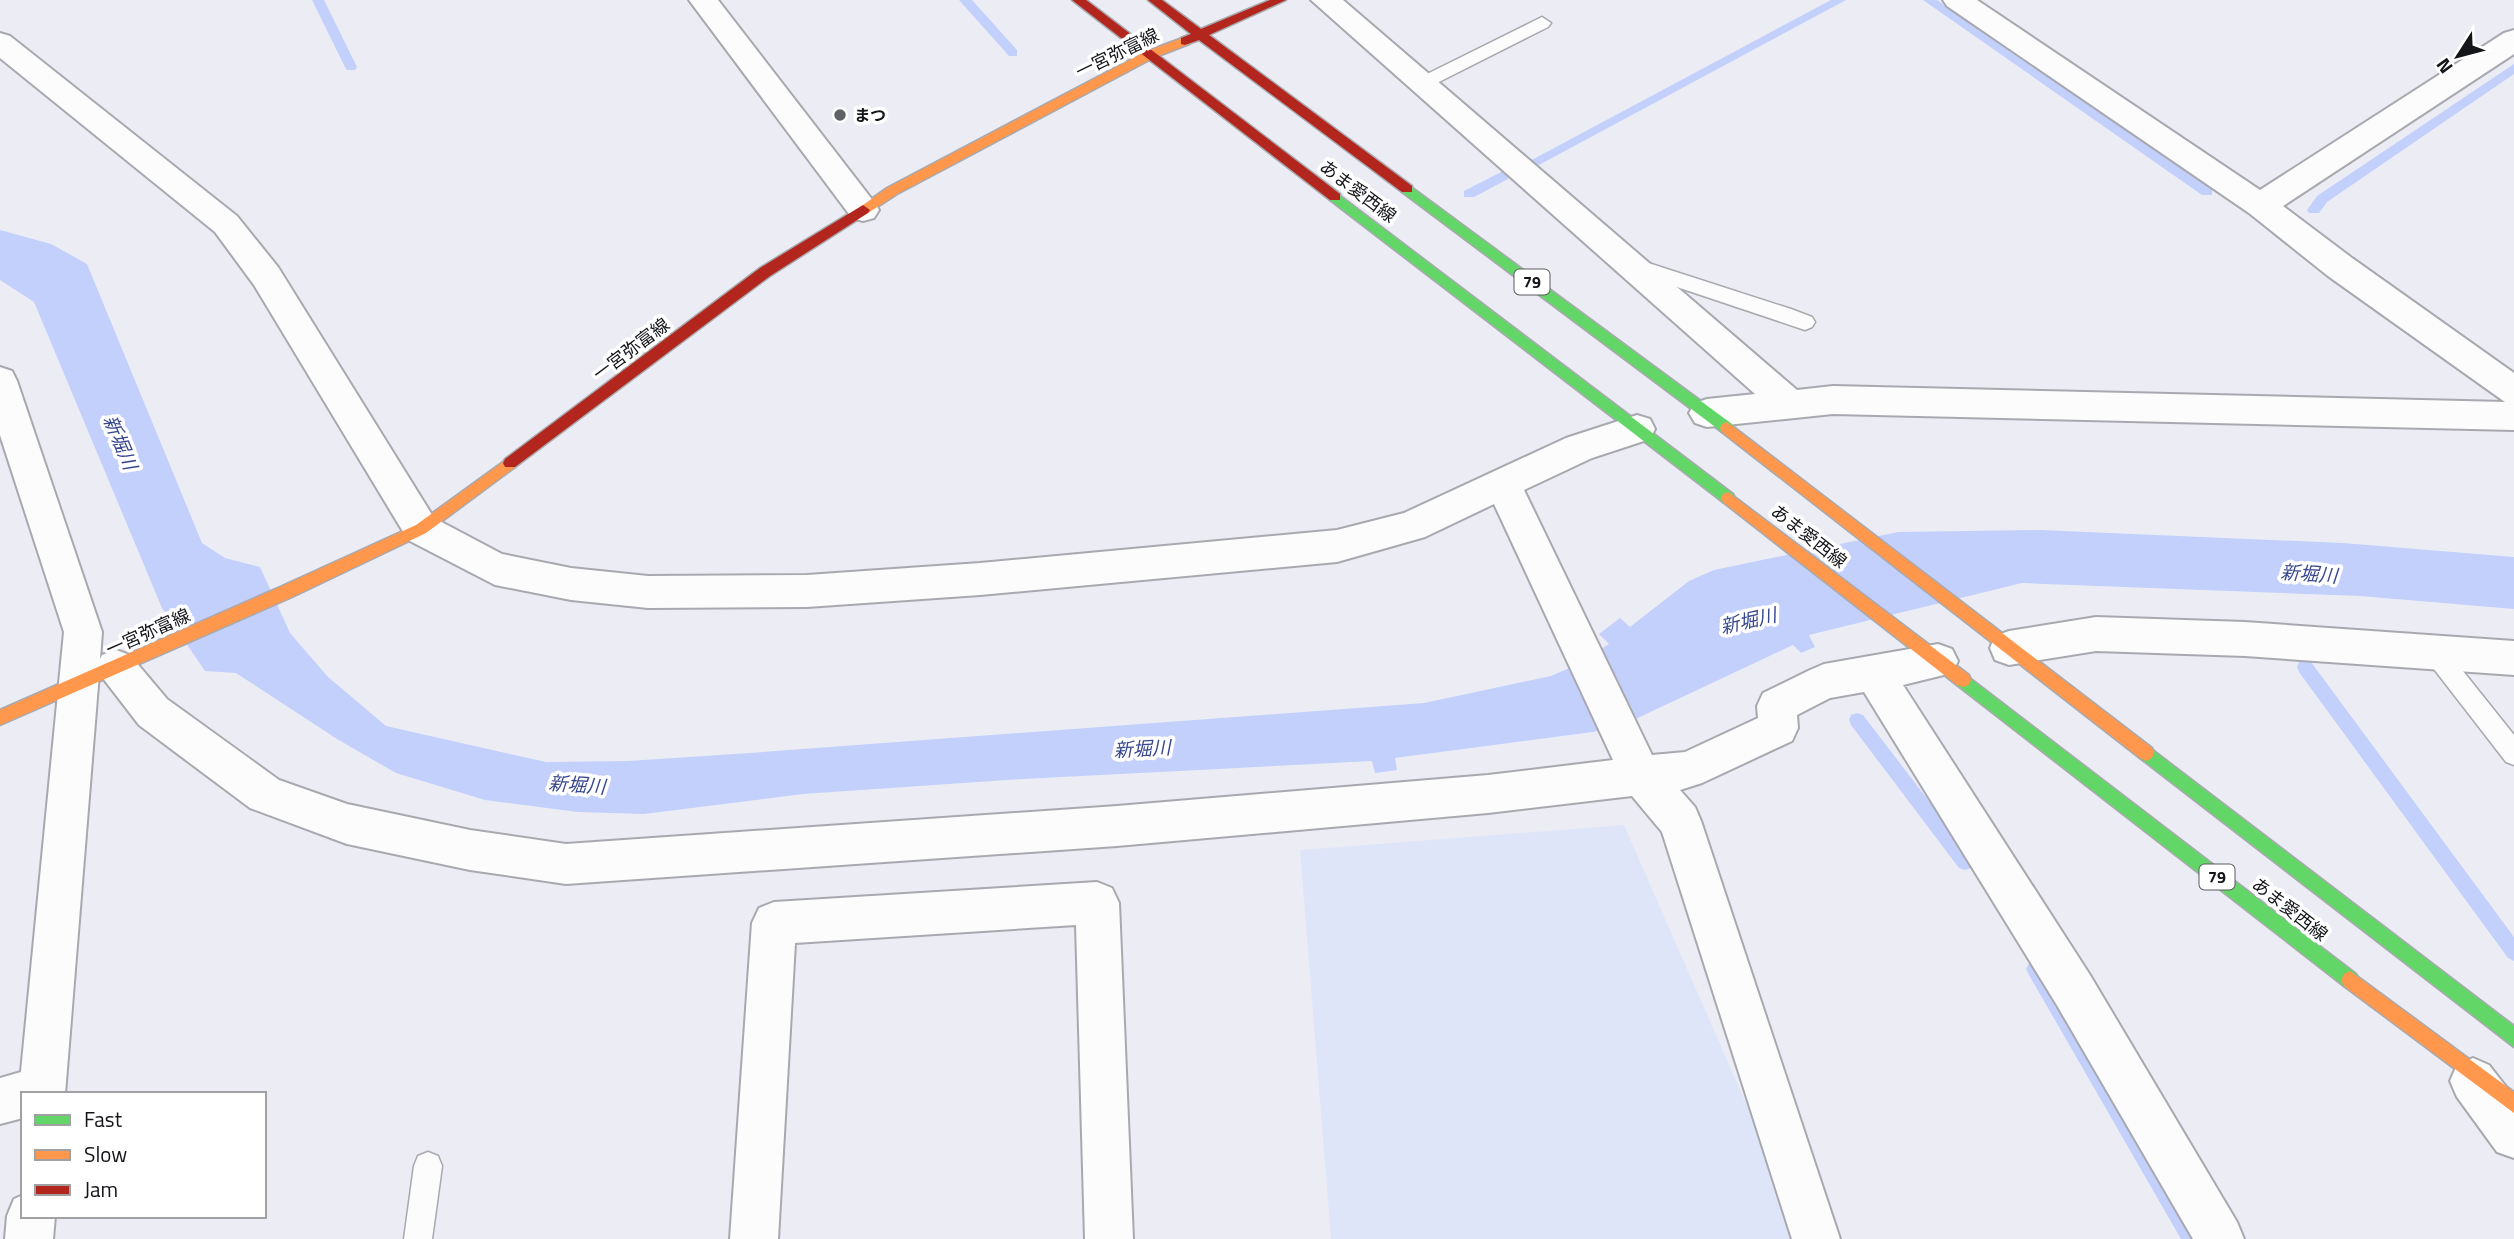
<svg xmlns="http://www.w3.org/2000/svg" width="2514" height="1239" viewBox="0 0 2514 1239" font-family="'Titillium Web','Noto Sans JP',sans-serif">
	<style>
		.green { fill: #dfe5f8 }
		.water { fill: #c3d0fc }
		.lines { fill: none; stroke-linecap: round; stroke-linejoin: round }
		.stream { fill: #c3d0fc; fill-rule: evenodd }
		.lane-casing { stroke: #a8a9af; stroke-width: 3 }
		.street-casing { stroke: #a8a9af; stroke-width: 4 }
		.fast-casing { stroke: #a8a9af; stroke-width: 3 }
		.slow-casing { stroke: #a8a9af; stroke-width: 3 }
		.jam-casing { stroke: #a8a9af; stroke-width: 3 }
		.lane { fill: #fcfcfd; fill-rule: evenodd }
		.street { fill: #fcfcfd; fill-rule: evenodd }
		.fast { fill: #63d668; fill-rule: evenodd }
		.slow { fill: #ff974d; fill-rule: evenodd }
		.jam { fill: #b3261e; fill-rule: evenodd }
		.poi-dot { fill: #606166; stroke: #fff; stroke-width: 2.5 }
		.labels { text-anchor: middle; dominant-baseline: central; stroke-width: 7; stroke-linejoin: round; paint-order: stroke }
		.far-poi-label { font-size: 16px; font-weight: bold; fill: #141519; stroke: #fff; text-anchor: start }
		.shield { fill: #fff; stroke: #5a5b5e; stroke-width: 2 }
		.shield-label { font-size: 16px; font-weight: bold; fill: #141519 }
		.street-label { font-size: 18px; fill: #141519; stroke: #fff }
		.water-label { font-size: 19px; font-style: italic; fill: #38488e; stroke: #fff }
	</style>
	<rect width="100%" height="100%" fill="#ecedf4"/>
	<path class="green" d="M1624 825 1760 1135 1796 1239H1331L1300 850Z"/>
	<path class="water" d="M0 230 51 244 87 264 202 543 225 558 260 567 290 633 328 677 386 726 546 762 628 761 750 753 1424 703 1551 676 1574 666 1609 644 1599 634 1620 618 1630 627 1689 581 1714 570 1898 532 2041 530 2343 543 2514 557V609L2360 596 2022 583 1809 635 1815 647 1801 653 1793 645 1625 724 1593 732 1395 758 1397 770 1375 773 1372 761 1023 779 803 794 644 814 578 812 485 800 396 773 337 739 236 673 205 671 162 608 34 302 0 280Z"/>
	<g class="lines">
		<g class="stream">
			<path d="M312 0H324L357 67 355 70H347L345 67Z"/>
			<path d="M959 0H972L1017 50V56H1009Z"/>
			<path d="M1831 0H1846L1537 166H1527L1526 163Z"/>
			<path d="M1923 0H1937L2212 189V195H2202Z"/>
			<path d="M2514 64V74L2327 202 2319 213H2309L2307 210 2317 196Z"/>
			<path d="M1503 171 1508 173V179L1474 197H1464V191Z"/>
			<path d="M2305 660 2311 662 2514 937V961L2508 958 2299 672 2297 667 2299 662Z"/>
			<path d="M1857 713 1863 715 1971 856 1974 862 1971 868 1965 870 1959 868 1851 725 1849 720 1851 715Z"/>
			<path d="M2035 960 2041 963 2202 1239H2181L2029 975 2026 969 2029 963Z"/>
		</g>
		<defs>
			<g id="lane">
				<path d="M1542 17 1551 23 1548 27 1429 87H1417L1414 83 1417 79Z"/>
				<path d="M1636 259 1791 309 1812 317 1815 322 1812 327 1805 330 1629 271 1626 266 1629 261Z"/>
				<path d="M2435 643 2443 646 2514 735V765L2506 762 2427 660 2423 653 2427 646Z"/>
				<path d="M428 1152 438 1156 442 1166 432 1239H404L414 1166 418 1156Z"/>
			</g>
			<g id="street">
				<path d="M689 0H718L874 202 879 210 874 218 863 221 852 218Z"/>
				<path d="M1311 0H1343L1797 390 1833 386 2505 402 2328 276 2249 213 1947 6 1943 0H1977L2260 190 2504 33 2514 30V54L2283 206 2352 258 2514 373V430L1833 414 1707 427 1695 423 1689 413 1695 403 1707 399 1755 394Z"/>
				<path d="M0 33 10 36 237 216 278 267 434 518 502 554 571 568 648 576 807 575 980 563 1337 530 1404 513 1566 438 1637 415 1650 419 1655 429 1650 439 1592 458 1524 490 1652 755 1685 752 1758 718 1757 706 1763 693 1810 670 1824 664 1938 644 1952 649 1958 661 1952 673 1903 685 2090 975 2237 1222 2244 1239H2193L2058 1007 1864 692 1830 698 1797 715 1798 728 1792 741 1702 783 1680 790 1695 807 1701 821 1840 1239H1792L1662 832 1632 796 1488 813 1117 846 566 884 470 870 347 844 250 808 139 725 99 673 65 1094H23V1118L0 1124V1078L21 1072 64 632 0 435V367L12 371 17 381 102 632 100 659 102 655 116 650 130 655 167 699 279 780 347 804 470 830 566 844 1117 806 1488 775 1613 760 1494 504 1425 537 1337 562 980 595 807 607 648 608 571 600 495 585 408 540 254 285 215 232 0 58Z"/>
				<path d="M2096 617 2245 622 2514 641V675L2245 656 2096 651 2009 665 1995 660 1990 648 1995 636 2009 631Z"/>
				<path d="M1097 882 1112 888 1119 903 1133 1239H1085L1076 925 795 943 778 1239H730L752 923 759 908 774 902Z"/>
				<path d="M2473 1058 2489 1065 2514 1097V1158L2497 1152 2457 1097 2450 1081 2457 1065Z"/>
				<path d="M23 1195V1216H55L53 1239H5L7 1216 14 1199Z"/>
			</g>
			<g id="fast">
				<path d="M1407 184 1732 424 1734 428 1732 432H1722L1402 192 1401 189Z"/>
				<path d="M1335 192 1733 494 1735 498 1733 502H1723L1330 200V194Z"/>
				<path d="M1963 673 2356 974 2359 980 2356 986 2350 989 2344 986 1957 685 1955 680 1957 675Z"/>
				<path d="M2146 745 2514 1026V1047L2140 758 2138 753 2140 748Z"/>
			</g>
			<g id="slow">
				<path d="M1185 37 1191 41 1189 44 1153 58 897 194 868 213 863 215 856 210 887 188 1145 52Z"/>
				<path d="M1727 422 2152 748 2154 753 2152 758 2146 761 2140 758 1722 432 1720 428 1722 424Z"/>
				<path d="M510 457 517 463 515 467 426 533 292 597 0 725V710L280 587 416 525Z"/>
				<path d="M1728 492 1969 675 1971 680 1969 685 1963 687 1957 685 1723 502 1721 498 1723 494Z"/>
				<path d="M2350 971 2514 1092V1113L2344 986 2341 980 2344 974Z"/>
			</g>
			<g id="jam">
				<path d="M1072 0H1086L1340 194V200H1330Z"/>
				<path d="M1148 0H1162L1201 29 1270 0H1286L1209 35 1412 186V192H1402L1199 40 1185 45 1181 44V38L1191 34Z"/>
				<path d="M863 205 870 210 868 213 770 276 515 467H505L503 463 505 459 760 268Z"/>
			</g>
		</defs>
		<use href="#lane" class="lane-casing"/>
		<use href="#street" class="street-casing"/>
		<use href="#fast" class="fast-casing"/>
		<use href="#slow" class="slow-casing"/>
		<use href="#jam" class="jam-casing"/>
		<use href="#lane" class="lane"/>
		<use href="#street" class="street"/>
		<use href="#fast" class="fast"/>
		<use href="#slow" class="slow"/>
		<use href="#jam" class="jam"/>
	</g>
	<circle class="poi-dot" cx="840" cy="115" r="7"/>
	<g class="labels">
		<g class="far-poi-label">
			<text x="854" y="115">まつ</text>
		</g>
		<g class="shield">
			<rect x="1514.5" y="269.5" width="35" height="25" rx="5"/>
			<rect x="2199.5" y="864.5" width="35" height="25" rx="5"/>
		</g>
		<g class="shield-label">
			<text x="1532" y="282">79</text>
			<text x="2217" y="877">79</text>
		</g>
		<g class="street-label">
			<text transform="translate(1117 53) rotate(-26)">一宮弥富線</text>
			<text transform="translate(1358 191) rotate(37)">あま愛西線</text>
			<text transform="translate(631 349) rotate(-37)">一宮弥富線</text>
			<text transform="translate(1809 536) rotate(38)">あま愛西線</text>
			<text transform="translate(148 632) rotate(-24)">一宮弥富線</text>
			<text transform="translate(2290 909) rotate(38)">あま愛西線</text>
		</g>
		<g class="water-label">
			<text transform="translate(121 442) rotate(67)">新堀川</text>
			<text transform="translate(2309 573) rotate(4)">新堀川</text>
			<text transform="translate(1748 620) rotate(-13)">新堀川</text>
			<text transform="translate(1142 748) rotate(-3)">新堀川</text>
			<text transform="translate(577 784) rotate(4)">新堀川</text>
		</g>
	</g>
	<rect x="21" y="1092" width="245" height="126" fill="#ffffff" stroke="#a1a1a3" stroke-width="2"/>
	<rect x="35" y="1115" width="35" height="10" fill="#63d668" stroke="#a1a1a3" stroke-width="2"/>
	<text x="84" y="1127" font-size="21" fill="#141519">Fast</text>
	<rect x="35" y="1150" width="35" height="10" fill="#ff974d" stroke="#a1a1a3" stroke-width="2"/>
	<text x="84" y="1162" font-size="21" fill="#141519">Slow</text>
	<rect x="35" y="1185" width="35" height="10" fill="#b3261e" stroke="#a1a1a3" stroke-width="2"/>
	<text x="84" y="1197" font-size="21" fill="#141519">Jam</text>
	<g transform="translate(2458 56) rotate(234)" stroke="#ffffff" stroke-width="5" paint-order="stroke">
	<path d="M0-5L12 26L0 18L-12 26Z" fill="#141519"/>
	<text y="-10" font-size="19" font-weight="bold" text-anchor="middle" fill="#141519">N</text>
	</g>
</svg>
